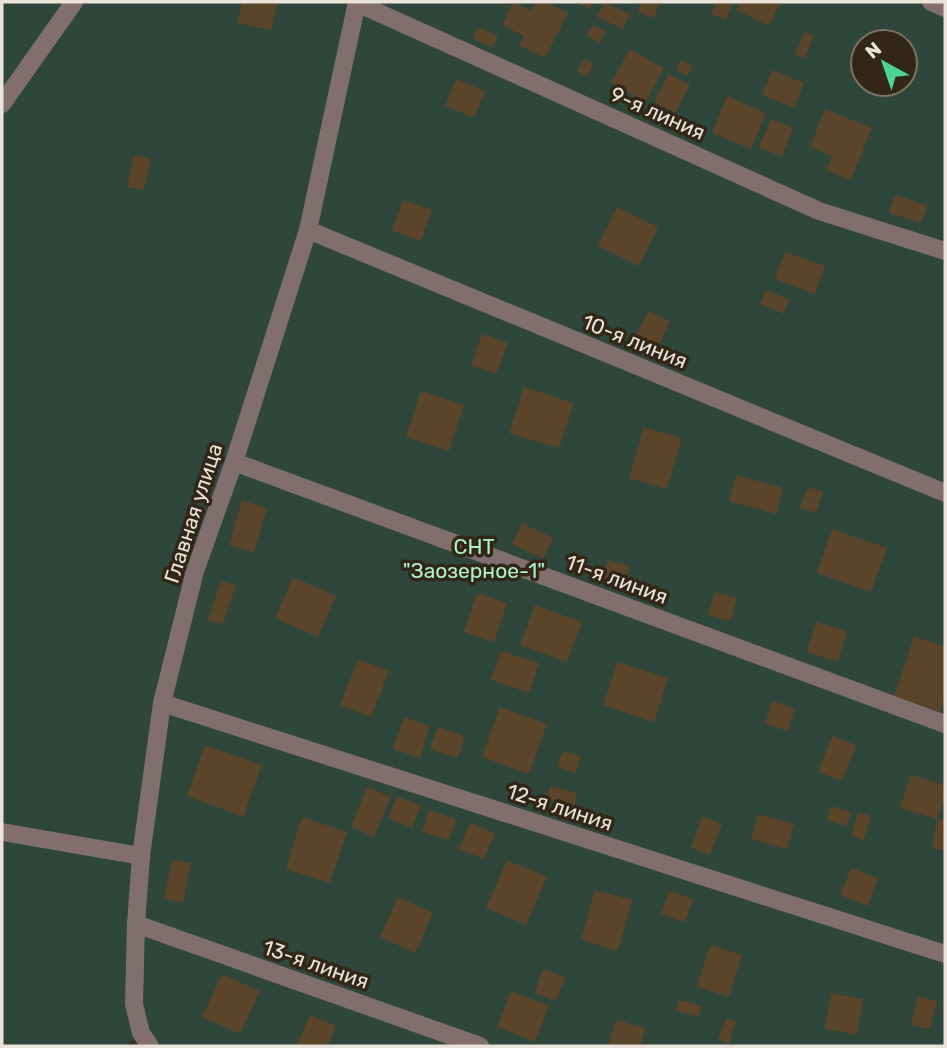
<svg xmlns="http://www.w3.org/2000/svg" width="947" height="1048" viewBox="0 0 947 1048" font-family="Rubik,sans-serif">
	<style>
		.green { fill: #2f463b; fill-rule: evenodd }
		.building { fill: #5a442a }
		.lines { fill: none; stroke-linecap: round; stroke-linejoin: round }
		.minor { stroke: #816f6e; stroke-width: 18 }
		.labels { text-anchor: middle; dominant-baseline: central; stroke-width: 7; stroke-linejoin: round; paint-order: stroke }
		.street-label { font-size: 21px; fill: #eae3da; stroke: #322619 }
		.park-label { font-size: 21px; fill: #aef1d1; stroke: #322619 }
	</style>
	<rect width="100%" height="100%" fill="#3c3023"/>
	<path class="green" d="M2 2H945V1046H150L141 1033 126 1046H2ZM863 42H905V84H863Z"/>
	<g class="building">
		<path d="M242 2H278L271 30 237 23Z"/>
		<path d="M513 2 531 11 536 2H545L568 13 545 58 519 45 524 36 502 25Z"/>
		<path d="M575 2H593L590 9Z"/>
		<path d="M604 2 630 14 623 29 597 17Z"/>
		<path d="M641 2 659 4 654 18 638 12Z"/>
		<path d="M716 2H733L726 20 711 14Z"/>
		<path d="M741 2H781L769 26 736 10Z"/>
		<path d="M592 25 606 31 600 43 587 36Z"/>
		<path d="M478 27 498 36 492 48 473 39Z"/>
		<path d="M804 32 814 35 805 58 795 55Z"/>
		<path d="M630 49 664 68 646 102 611 83Z"/>
		<path d="M584 59 594 64 587 77 577 71Z"/>
		<path d="M681 60 693 66 688 76 676 70Z"/>
		<path d="M772 70 804 83 794 108 762 95Z"/>
		<path d="M669 74 690 85 675 113 654 102Z"/>
		<path d="M456 79 485 91 474 118 445 106Z"/>
		<path d="M727 96 766 113 751 149 712 133Z"/>
		<path d="M825 109 872 128 851 180 826 170 832 156 810 147Z"/>
		<path d="M771 119 793 128 782 157 759 147Z"/>
		<path d="M134 155 151 159 144 190 127 187Z"/>
		<path d="M895 195 927 205 921 223 889 213Z"/>
		<path d="M403 200 432 210 421 241 392 231Z"/>
		<path d="M617 207 658 227 639 266 598 246Z"/>
		<path d="M785 252 825 266 815 294 775 279Z"/>
		<path d="M766 290 789 299 784 314 760 304Z"/>
		<path d="M648 311 670 321 658 348 635 338Z"/>
		<path d="M482 334 508 343 496 374 471 365Z"/>
		<path d="M524 387 574 403 559 448 509 433Z"/>
		<path d="M421 391 464 405 449 451 406 437Z"/>
		<path d="M644 427 682 438 667 489 629 478Z"/>
		<path d="M736 475 783 488 776 514 729 501Z"/>
		<path d="M808 487 823 492 816 513 800 508Z"/>
		<path d="M242 500 267 508 254 553 229 545Z"/>
		<path d="M522 523 553 538 543 559 512 544Z"/>
		<path d="M832 529 887 548 871 592 817 573Z"/>
		<path d="M608 560 630 566 624 584 602 577Z"/>
		<path d="M293 577 336 596 318 637 275 618Z"/>
		<path d="M221 581 236 585 223 624 208 620Z"/>
		<path d="M715 592 737 598 730 621 708 615Z"/>
		<path d="M477 593 507 603 494 642 464 632Z"/>
		<path d="M535 605 582 622 567 662 520 645Z"/>
		<path d="M816 622 847 631 838 662 807 652Z"/>
		<path d="M914 636 945 647V695L940 712 894 696Z"/>
		<path d="M501 651 539 663 529 693 491 680Z"/>
		<path d="M358 659 389 671 371 717 340 705Z"/>
		<path d="M617 662 668 678 654 722 603 705Z"/>
		<path d="M772 701 795 708 788 731 765 724Z"/>
		<path d="M500 707 547 724 529 774 482 757Z"/>
		<path d="M404 717 430 726 420 758 393 749Z"/>
		<path d="M438 727 465 736 458 758 430 749Z"/>
		<path d="M832 736 856 745 842 781 818 772Z"/>
		<path d="M205 745 262 765 243 817 187 796Z"/>
		<path d="M563 751 581 756 576 773 557 767Z"/>
		<path d="M911 774 945 786V799L937 819 945 820V850L932 848 937 819 900 808Z"/>
		<path d="M550 786 577 793 574 806 546 799Z"/>
		<path d="M367 787 391 797 374 837 351 827Z"/>
		<path d="M397 796 421 806 412 828 388 818Z"/>
		<path d="M831 806 852 812 847 826 827 820Z"/>
		<path d="M429 810 456 819 449 840 422 832Z"/>
		<path d="M858 812 871 816 864 840 851 836Z"/>
		<path d="M758 814 794 824 787 849 751 839Z"/>
		<path d="M702 816 722 824 710 855 691 848Z"/>
		<path d="M302 817 347 832 330 883 286 869Z"/>
		<path d="M470 822 495 833 484 859 459 849Z"/>
		<path d="M172 860 191 863 183 903 164 899Z"/>
		<path d="M507 860 547 877 526 925 486 908Z"/>
		<path d="M851 868 878 878 868 906 840 895Z"/>
		<path d="M595 890 632 900 618 951 581 940Z"/>
		<path d="M669 891 693 899 685 922 661 914Z"/>
		<path d="M398 897 433 913 415 953 380 937Z"/>
		<path d="M710 945 742 955 729 997 697 987Z"/>
		<path d="M543 969 565 977 556 1001 535 993Z"/>
		<path d="M222 974 260 991 240 1034 202 1017Z"/>
		<path d="M511 991 549 1006 535 1042 497 1027Z"/>
		<path d="M831 993 863 999 857 1035 825 1029Z"/>
		<path d="M918 996 937 1001 930 1029 911 1025Z"/>
		<path d="M679 1000 702 1006 699 1017 676 1011Z"/>
		<path d="M310 1015 336 1026 328 1046H296Z"/>
		<path d="M726 1018 736 1022 729 1044 718 1040Z"/>
		<path d="M616 1020 646 1028 640 1046H608Z"/>
	</g>
	<g class="lines">
		<g class="minor">
			<path d="M931 2 945 8"/>
			<path d="M357 3 819 211 945 251"/>
			<path d="M2 104 74 2"/>
			<path d="M308 230 945 493"/>
			<path d="M234 462 945 724"/>
			<path d="M162 703 945 954"/>
			<path d="M2 832 141 856"/>
			<path d="M136 924 480 1046"/>
			<path d="M150 1046 141 1033 134 1004 136 924 141 856 162 703 195 571 234 462 308 230 357 2"/>
		</g>
	</g>
	<g class="labels">
		<g class="street-label">
			<text transform="translate(658 113) rotate(24)">9-я линия</text>
			<text transform="translate(635 341) rotate(22)">10-я линия</text>
			<text transform="translate(193 513) rotate(-72)">Главная улица</text>
			<text transform="translate(617 579) rotate(20)">11-я линия</text>
			<text transform="translate(560 807) rotate(18)">12-я линия</text>
			<text transform="translate(316 964) rotate(19)">13-я линия</text>
		</g>
		<g class="park-label">
			<text x="474" y="546">СНТ<tspan x="474" dy="24">"Заозерное-1"</tspan></text>
		</g>
	</g>
	<rect width="947" height="1048" fill="none" stroke="#eae3da" stroke-width="7"/>
	<g transform="translate(884 63) rotate(320)"><circle r="33" fill="#322619" stroke="#7c7266" stroke-width="2"/>
	<path d="M0-5L12 26L0 18L-12 26Z" fill="#4dd39a"/>
	<text y="-10" font-size="19" font-weight="bold" text-anchor="middle" fill="#eae3da">N</text>
	</g>
</svg>
